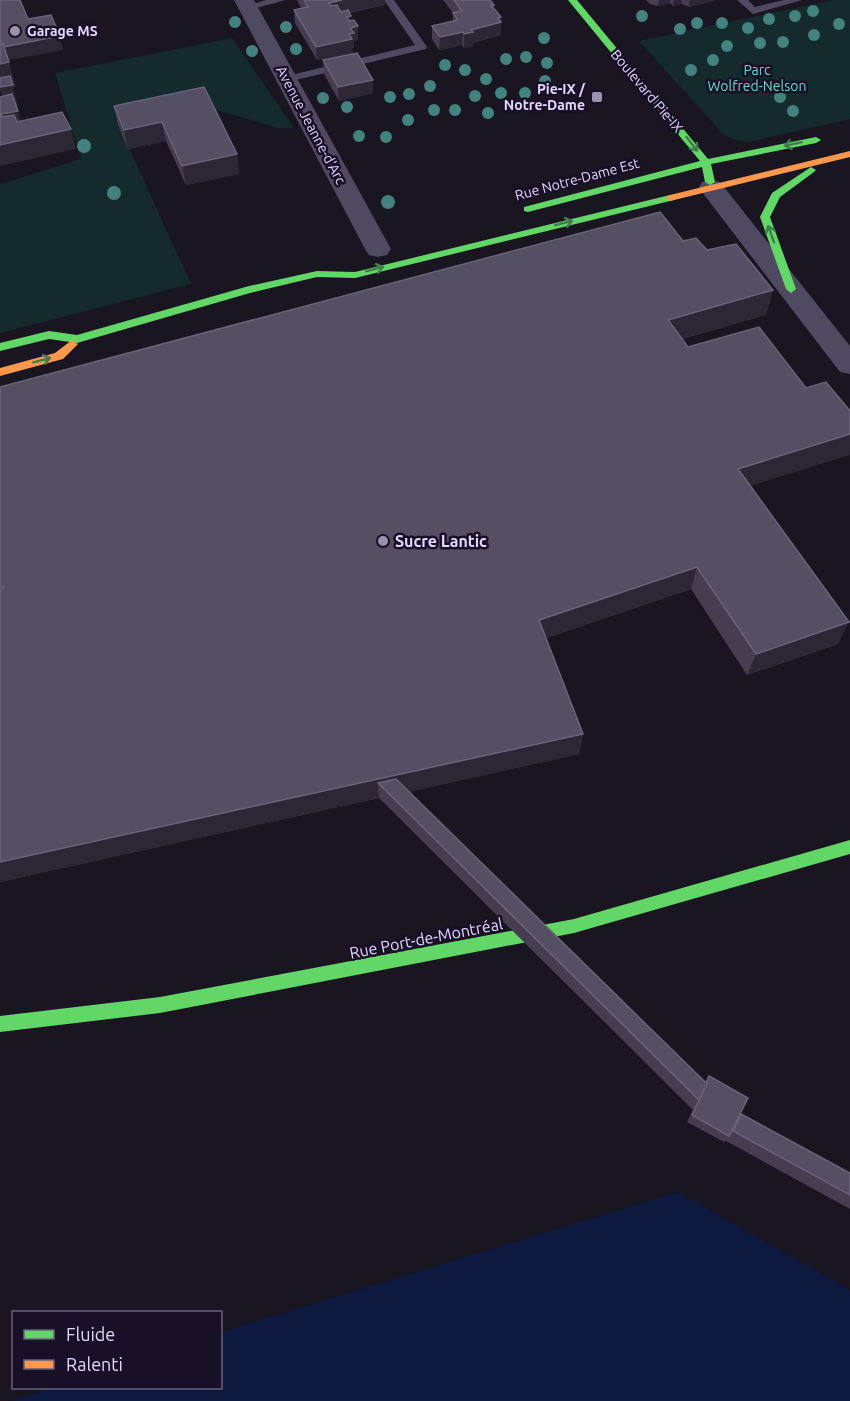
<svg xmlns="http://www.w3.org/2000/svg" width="850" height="1401" viewBox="0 0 850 1401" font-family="Ubuntu,sans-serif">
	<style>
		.green { fill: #142a2d }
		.water { fill: #0e193f }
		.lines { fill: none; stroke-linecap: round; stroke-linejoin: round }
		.lane { fill: #4f4a61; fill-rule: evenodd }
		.street { fill: #4f4a61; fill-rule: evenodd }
		.fast { fill: #63d668; fill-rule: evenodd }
		.slow { fill: #ff974d; fill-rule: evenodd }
		.tree { fill: #43827f }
		.wall { fill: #443e50 }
		.shaded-wall { fill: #2c2735 }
		.building { fill: #554f63; stroke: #6a647b; stroke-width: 1.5 }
		.oneway { stroke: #417d4a }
		.poi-dot { fill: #9a93b0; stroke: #171026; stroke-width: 2 }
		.labels { text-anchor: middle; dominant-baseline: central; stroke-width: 5; stroke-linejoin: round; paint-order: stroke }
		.far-poi-label { font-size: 14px; font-weight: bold; fill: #e0d7fd; stroke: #171026; text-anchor: start }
		.far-park-label { font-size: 14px; fill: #65dbcc; stroke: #171026 }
		.far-street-label { font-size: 14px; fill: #e0d7fd; stroke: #171026 }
		.poi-label { font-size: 16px; font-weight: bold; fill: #e0d7fd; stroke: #171026; text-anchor: start }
		.street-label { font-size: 16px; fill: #e0d7fd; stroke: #171026 }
	</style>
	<rect width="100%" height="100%" fill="#191521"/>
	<g class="green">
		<path d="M833 0H850V119L749 142 737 141 724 135 639 41Z"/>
		<path d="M232 38 294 128H278L207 107 119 126 191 284 0 333V184L81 159 55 73Z"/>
	</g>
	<path class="water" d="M678 1192 850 1290V1401H12L53 1388H220L221 1332Z"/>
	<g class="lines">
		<g class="lane">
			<path d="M266 0H286L248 10 243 7Z"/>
			<path d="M384 0H394L427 47 426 49 287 82 283 81V77L415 45Z"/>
			<path d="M737 0H748L755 7 784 0H802L753 14Z"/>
		</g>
		<g class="street">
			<path d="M234 0H254L391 249 387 255 378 257 369 255 365 249Z"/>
			<path d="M711 180 720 182 850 346V374L840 372 702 192 699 187 702 182Z"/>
		</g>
		<g class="fast">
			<path d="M568 0H577L708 159 816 137 821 140 816 143 711 164 715 182 710 185 705 182 702 167 528 212 524 211V207L700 161Z"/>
			<path d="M811 167 816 170 814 172 780 197 770 217 796 289 791 293 786 289 760 217 772 193Z"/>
			<path d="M670 195 675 198 674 200 355 278 317 277 250 293 77 343 49 339 0 351V343L49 331 77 335 249 286 317 271 355 272Z"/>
			<path d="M850 840V854L574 933 160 1013 0 1032V1016L160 997 574 919Z"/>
		</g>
		<g class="slow">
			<path d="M850 151V157L670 201 665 198 670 195Z"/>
			<path d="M72 340 78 344 63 359 0 376V368L55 353Z"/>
		</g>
	</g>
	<g class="tree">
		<circle cx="813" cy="11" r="6"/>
		<circle cx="642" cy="16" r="6"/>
		<circle cx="795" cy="16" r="6"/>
		<circle cx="769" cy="19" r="6"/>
		<circle cx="235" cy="22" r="6"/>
		<circle cx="697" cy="23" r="6"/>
		<circle cx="722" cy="23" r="6"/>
		<circle cx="839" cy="24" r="6"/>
		<circle cx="286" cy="27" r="6"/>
		<circle cx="748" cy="28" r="6"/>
		<circle cx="680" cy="29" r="6"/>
		<circle cx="814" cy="35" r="6"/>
		<circle cx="544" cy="38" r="6"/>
		<circle cx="783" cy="42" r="6"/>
		<circle cx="760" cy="43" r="6"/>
		<circle cx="727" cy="46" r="6"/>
		<circle cx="296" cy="49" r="6"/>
		<circle cx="252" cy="51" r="6"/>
		<circle cx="526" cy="57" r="6"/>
		<circle cx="506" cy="59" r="6"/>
		<circle cx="713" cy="60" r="6"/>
		<circle cx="547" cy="63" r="6"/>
		<circle cx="445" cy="65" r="6"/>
		<circle cx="465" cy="70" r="6"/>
		<circle cx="691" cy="70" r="6"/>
		<circle cx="486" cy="79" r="6"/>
		<circle cx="545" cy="81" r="6"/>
		<circle cx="430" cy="86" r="6"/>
		<circle cx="501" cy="93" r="6"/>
		<circle cx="525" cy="93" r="6"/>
		<circle cx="409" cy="94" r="6"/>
		<circle cx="475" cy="96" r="6"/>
		<circle cx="390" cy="97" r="6"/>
		<circle cx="780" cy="97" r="6"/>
		<circle cx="323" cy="98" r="6"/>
		<circle cx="347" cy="107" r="6"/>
		<circle cx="434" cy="110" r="6"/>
		<circle cx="455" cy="110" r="6"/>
		<circle cx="793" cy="111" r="6"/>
		<circle cx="488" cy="113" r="6"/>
		<circle cx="408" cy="120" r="6"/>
		<circle cx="359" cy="136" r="6"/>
		<circle cx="386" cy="137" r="6"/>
		<circle cx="84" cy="146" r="7"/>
		<circle cx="114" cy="193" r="7"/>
		<circle cx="388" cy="202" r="7"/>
	</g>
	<g class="wall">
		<path d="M297 0H385V5L349 13 351 20 358 26V40L354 41V47L352 48 353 53 317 60 295 23 294 10 301 8Z"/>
		<path d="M443 0H490L501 21V35L473 43V46L464 48 462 45 439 50 432 39V26L453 21V13Z"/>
		<path d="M646 0H715L714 1 689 7 682 4 673 6 670 3 658 6 650 4Z"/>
		<path d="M323 60 373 93 339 101 324 74Z"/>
		<path d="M204 87 237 154 239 174 186 185 166 141 128 149 118 125 114 106Z"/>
		<path d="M683 241 707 250 773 290 766 315 682 339 751 486 838 644 747 675 691 589 546 638 583 734 579 754 408 792 705 1082 709 1076 738 1117 741 1114 850 1173V1209L726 1141 724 1142 687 1122 693 1110 379 798 0 882V387Z"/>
	</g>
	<g class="shaded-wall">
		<path d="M342 0H385V5L330 16 329 3Z"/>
		<path d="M659 0H670V3L658 6Z"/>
		<path d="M674 0H682V4L673 6Z"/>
		<path d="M690 0H715L714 1 689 7Z"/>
		<path d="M351 16 352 27 358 26V40L354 41V47L352 48 353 53 317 60 316 47 347 17Z"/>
		<path d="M501 17V35L473 43V46L464 48V34L471 30Z"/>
		<path d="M463 32 462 45 439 50 440 37Z"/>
		<path d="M60 36 63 50 0 62V48Z"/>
		<path d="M9 62 16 87 13 88 18 105 6 107 0 90V64Z"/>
		<path d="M373 80V93L339 101 338 87Z"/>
		<path d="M18 111 24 131 7 134 1 114Z"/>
		<path d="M162 122 166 141 128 149 124 130Z"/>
		<path d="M71 129 76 149 0 166V145Z"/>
		<path d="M237 154 239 174 186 185 182 166Z"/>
		<path d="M773 290 766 315 663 344 668 320Z"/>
		<path d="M850 434V455L731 492 738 469Z"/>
		<path d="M697 567 691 589 536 642 539 620Z"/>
		<path d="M849 622 838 644 747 675 756 654Z"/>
		<path d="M583 734 579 754 391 796 378 783 379 798 0 882V862Z"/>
	</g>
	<g class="building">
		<path d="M0 0H20L28 19 51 15 60 36 4 47 3 44 0 45Z"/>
		<path d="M304 0H342L329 3 331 6 337 5 341 12 348 10 351 16 347 17 349 21 354 20 358 26 350 28 354 33 349 34 352 39 316 47 294 10 308 7Z"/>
		<path d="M454 0H490L494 5H491L501 17 498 18 501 22 471 30 473 32 464 34 463 32 440 37 432 26 458 20 453 13 462 11Z"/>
		<path d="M3 44 9 62 0 64V45Z"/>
		<path d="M357 53 373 80 338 87 323 60Z"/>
		<path d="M10 76 13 85 0 87V78Z"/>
		<path d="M204 87 237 154 182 166 162 122 124 130 114 106Z"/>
		<path d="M12 94 18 111 1 114 2 117 14 115 17 122 62 112 71 129 0 145V97Z"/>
		<path d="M660 212 683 241 696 238 707 250 736 244 773 290 668 320 688 347 759 327 806 388 826 382 850 411V434L738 469 849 622 756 654 697 567 539 620 583 734 0 862V590L4 587H0V387Z"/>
		<path d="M396 779 707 1084 699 1100 378 783Z"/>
		<path d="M709 1076 748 1098 729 1136 692 1115 707 1084 706 1083Z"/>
		<path d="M741 1114 850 1173V1195L733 1131Z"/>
	</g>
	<defs><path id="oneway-shaft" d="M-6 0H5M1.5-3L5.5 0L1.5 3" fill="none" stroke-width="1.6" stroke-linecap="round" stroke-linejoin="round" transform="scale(1.5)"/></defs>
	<g class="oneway">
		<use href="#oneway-shaft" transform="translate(692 144) rotate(52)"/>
		<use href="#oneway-shaft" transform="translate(793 144) rotate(168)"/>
		<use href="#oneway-shaft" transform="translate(564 223) rotate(-14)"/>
		<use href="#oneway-shaft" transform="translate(771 234) rotate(-110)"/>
		<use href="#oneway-shaft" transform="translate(375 269) rotate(-14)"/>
		<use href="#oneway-shaft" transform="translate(42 360) rotate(-15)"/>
	</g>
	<g class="poi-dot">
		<circle cx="15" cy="31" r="6"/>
		<rect x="591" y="91" width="12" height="12" rx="3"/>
		<circle cx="383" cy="541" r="6"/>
	</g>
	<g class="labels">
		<g class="far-poi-label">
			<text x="27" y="31">Garage MS</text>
			<text x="585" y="89" text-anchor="end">Pie-IX /<tspan x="585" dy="16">Notre-Dame</tspan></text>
		</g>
		<g class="far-park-label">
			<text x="757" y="70">Parc<tspan x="757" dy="16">Wolfred-Nelson</tspan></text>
		</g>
		<g class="far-street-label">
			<text transform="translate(647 91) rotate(50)">Boulevard Pie-IX</text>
			<text transform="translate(311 125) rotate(62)">Avenue Jeanne-d'Arc</text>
			<text transform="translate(577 179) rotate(-15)">Rue Notre-Dame Est</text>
		</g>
		<g class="poi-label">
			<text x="395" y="541">Sucre Lantic</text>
		</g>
		<g class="street-label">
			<text transform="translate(426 938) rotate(-11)">Rue Port-de-Montréal</text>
		</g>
	</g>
	<rect x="12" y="1311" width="210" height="78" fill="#171026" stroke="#67607c" stroke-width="1.5"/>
	<rect x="24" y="1330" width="30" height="9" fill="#63d668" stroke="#67607c" stroke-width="1.5"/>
	<text x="66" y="1341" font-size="18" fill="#e0d7fd">Fluide</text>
	<rect x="24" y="1360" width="30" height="9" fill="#ff974d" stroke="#67607c" stroke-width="1.5"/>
	<text x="66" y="1371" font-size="18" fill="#e0d7fd">Ralenti</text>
</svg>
